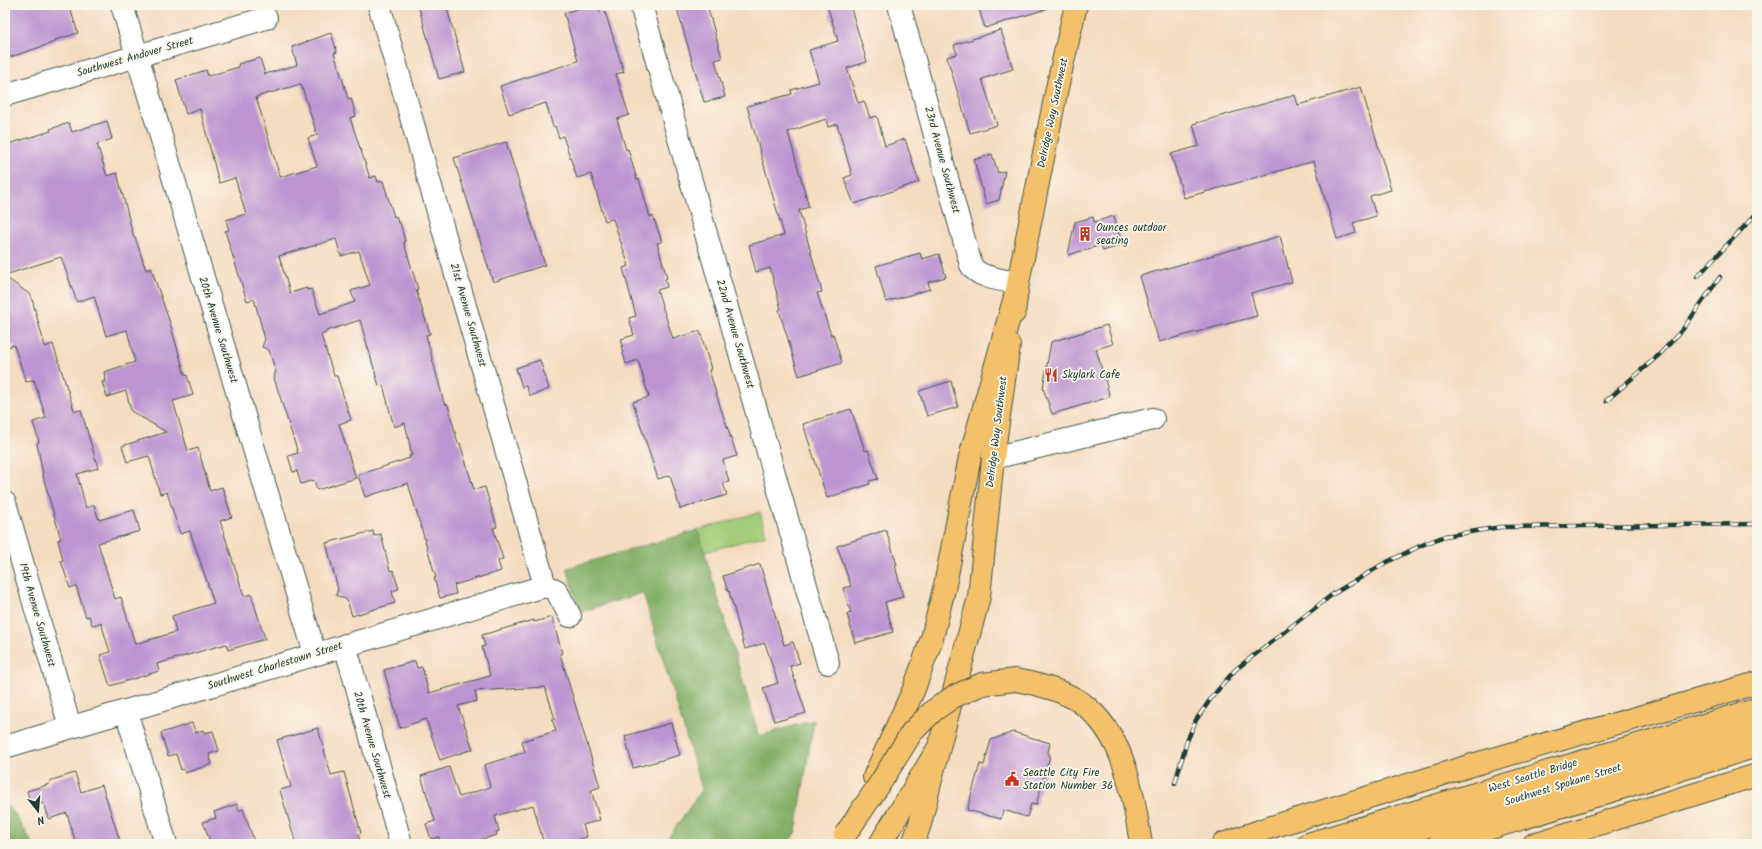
<svg xmlns="http://www.w3.org/2000/svg" width="1762" height="849" viewBox="0 0 1762 849" font-family="Kalam,sans-serif">
	<style>
		.green { fill: #a4cd79; stroke: #628556 }
		.forest { fill: #83b069; stroke: #51764e }
		.building { fill: #bd94d1; fill-rule: evenodd }
		.lines { fill: none; stroke-linecap: round; stroke-linejoin: round }
		.minor-casing { stroke: #3f5549; stroke-width: 24 }
		.major-casing { stroke: #3f5549; stroke-width: 24 }
		.highway-casing { stroke: #3f5549; stroke-width: 24 }
		.minor { stroke: #fff; stroke-width: 22 }
		.major { stroke: #f4c16a; stroke-width: 22 }
		.highway { stroke: #f4c16a; stroke-width: 22 }
		.rail-casing { stroke: #1f3d34; stroke-width: 4.5 }
		.rail { stroke: #fbf7ec; stroke-width: 3; stroke-dasharray: 9; stroke-linecap: butt }
		.highway-bridge-casing { stroke: #3f5549; stroke-width: 24; stroke-linecap: butt }
		.highway-bridge { stroke: #f4c16a; stroke-width: 22 }
		.labels { text-anchor: middle; dominant-baseline: central; stroke-width: 3.5; stroke-linejoin: round; paint-order: stroke }
		.street-label { font-size: 11px; fill: #1f3d34; stroke: #fbf7ec }
		.poi-label { font-size: 11px; fill: #1f3d34; stroke: #fbf7ec; text-anchor: start }
	</style>
	<rect width="100%" height="100%" fill="#fbf7ec"/>
	<filter id="ink" filterUnits="userSpaceOnUse"><feTurbulence type="fractalNoise" baseFrequency=".025" numOctaves="2"/><feDisplacementMap in="SourceGraphic" scale="8" xChannelSelector="R" yChannelSelector="G"/><feConvolveMatrix kernelMatrix="1 2 1 2 8 2 1 2 1" color-interpolation-filters="sRGB"/></filter>
	<filter id="wash" filterUnits="userSpaceOnUse"><feTurbulence type="fractalNoise" baseFrequency=".012" numOctaves="4" result="noise"/><feDisplacementMap in="SourceGraphic" scale="16" xChannelSelector="R" yChannelSelector="G"/><feGaussianBlur stdDeviation="0.9" result="paint"/><feColorMatrix in="noise" values="0 0 0 0 0 0 0 0 0 0 0 0 0 0 0 0 0 1.4 0 .05"/><feComposite in="paint" operator="in"/></filter>
	<g filter="url(#wash)">
		<rect width="100%" height="100%" fill="#f5dbbf"/>
		<path class="green" d="M760 512 766 535 704 552 698 530Z"/>
		<g class="forest">
			<path d="M698 530 759 736 814 720 796 831 788 844H664L702 789 643 593 580 612 567 568Z"/>
			<path d="M5 803 13 811 33 844H5Z"/>
		</g>
		<g id="blocks">
			<g class="building">
				<path d="M5 5H69L78 33 55 40V42L5 59Z"/>
				<path d="M429 5H446L465 72 439 79 419 8Z"/>
				<path d="M590 5H598L600 13 605 12 624 72 616 74 629 115 617 119 626 150 628 149 637 180 639 179 650 217 653 216 662 242 657 243 667 278 665 279 667 287 657 290 673 339 700 331 711 369 709 370 720 406 737 456 723 460 729 482 723 483 727 495 680 509 670 475 658 479 633 402 649 397 638 360 626 364 621 346H623L621 339 634 335 629 318 636 316 623 268 629 266 613 219 605 221 591 174 577 178 563 136 559 138 555 126 553 127 546 103 509 114 500 86 578 61 564 13Z"/>
				<path d="M676 5H707L722 58 715 60 725 97 704 102Z"/>
				<path d="M827 5H850L867 62 847 68 858 103 864 101 870 118 877 116 885 146 905 139 919 182 854 204 844 178 852 175 837 124 828 127 826 119 788 132 809 207 799 210 822 292 817 293 831 335 833 334 842 363 799 376 779 310 781 309 770 268 756 272 749 245 784 235 747 106 792 94 791 90 819 82 809 50 838 41Z"/>
				<path d="M991 5H1046V9L985 28 979 9Z"/>
				<path d="M1001 30 1013 69 982 79 997 125 970 133 947 57 957 54 954 45Z"/>
				<path d="M331 33 337 52 334 53 343 81 348 99 351 98 356 116 350 118 370 178 376 176 378 182 383 181 394 217 396 216 398 223 400 222 405 242 404 243 418 289 416 290 430 334 426 335 444 403 448 405 458 444 460 443 474 490 485 487 497 527 493 528 503 559 498 561 501 571 454 585 456 594 440 598 434 578H436L408 483 365 497 358 475 410 458 409 456 412 455 405 423 394 427 383 385 379 386 360 320 326 331V333L321 335 334 376H337L351 420 339 424 356 478 317 490 314 480 301 484 297 471 293 472 288 456 298 453 274 378 275 377 274 374 276 373 269 350 262 347 265 339 254 299 247 301 225 231 229 230 226 220 246 214 235 178 219 183 200 109 186 114 176 80 206 70 208 76 239 67 238 64 260 58 265 74 297 65 292 47ZM301 84 317 135 308 138 317 166 280 177 256 97ZM336 239 341 256 359 251 370 285 351 291 355 302 320 314 311 289 307 290V288L290 293 279 256Z"/>
				<path d="M1361 87 1391 190 1370 196 1376 216 1353 223 1356 233 1337 239 1314 161 1184 198 1171 154 1199 146 1193 124 1295 95 1298 105Z"/>
				<path d="M107 121 112 139 97 144 107 176 117 173 134 238 135 237 146 270 151 268 170 323 185 375H187L193 395 173 401 188 451 198 448 210 491 222 487 232 517 220 521 244 596 251 594 265 639 228 650 226 644 157 664 159 671 110 686 100 655 110 652 101 623 92 625 89 616 86 617 76 586 70 588 61 561 63 560 58 540 61 539 44 480 37 443 39 442 33 422 46 418 34 380 26 382 14 345 8 347 5 336V277L31 295 45 347 53 344 74 410 75 411 81 410 98 468 77 474 86 508 94 505 99 520 134 510 140 531 98 543 115 599 121 597 135 644 176 632 172 616 214 603 190 531 180 534 167 492 160 494 149 456 127 462 122 446 166 432 131 411 126 391 107 397 102 382 106 381 104 372 135 362 127 330 106 336 94 296 77 302 61 257 5 275V145L51 131 50 129 69 123 72 132Z"/>
				<path d="M506 142 545 265 493 282 454 158Z"/>
				<path d="M992 154 998 173 1005 171 999 200 986 204 974 160Z"/>
				<path d="M1114 216 1122 245 1103 251 1101 245 1068 255 1075 222 1093 217 1094 222Z"/>
				<path d="M1280 236 1292 282 1251 293 1257 316 1159 342 1140 276Z"/>
				<path d="M920 253 922 259 939 254 946 277 928 282 930 289 886 302 876 266Z"/>
				<path d="M1107 325 1113 344 1096 349 1110 397 1052 414 1043 388 1051 342Z"/>
				<path d="M540 360 549 389 530 396 526 386 522 387 516 368Z"/>
				<path d="M951 381 958 407 927 416 919 391Z"/>
				<path d="M851 409 865 451 868 450 878 479 869 481 870 484 827 498 803 424Z"/>
				<path d="M886 530 897 565H895L903 597 885 602 893 632 855 643 847 614 851 613 843 588 851 586 837 546Z"/>
				<path d="M373 531 374 536 381 534 390 571 393 570 399 589 392 591 395 603 352 616 347 600 336 595 338 589 326 543Z"/>
				<path d="M760 564 784 645 793 642 800 663 790 666 806 713 781 720V719L774 721 763 688 778 683 765 643 745 649 729 591 728 592 723 576Z"/>
				<path d="M552 617 562 653 560 654 600 787 591 790 600 820 583 825 587 837 563 844H544L533 805 495 816 499 831 496 832 497 835 466 844H441L439 837 431 839 426 824 435 821 421 776 449 767 459 797 490 787 484 765 525 752 522 741 556 731 552 719H555L545 687 475 691 477 701 458 706 473 749 440 760 426 719 400 728 384 670 415 661 417 668 422 667 429 693 490 676 482 647 485 646 482 635 534 620V622Z"/>
				<path d="M192 723 196 733 203 730 204 733 213 731 219 751 209 754 212 764 185 773 183 769 181 770 176 754 168 756 161 733Z"/>
				<path d="M671 723 680 755 633 768 625 736Z"/>
				<path d="M318 728 331 775 344 772 361 833 358 834 361 844H296L280 790 291 787 277 740Z"/>
				<path d="M1013 732 1050 743 1048 752 1050 756 1036 805 1031 804 1027 817 1003 810 1001 819 967 810 980 764 984 765 991 740Z"/>
				<path d="M75 773 81 792 102 785 121 844H76L67 813 49 819 44 803 32 807 27 791 50 784 49 782 52 780Z"/>
				<path d="M237 804 239 811 243 809 255 844H211L203 822 216 818 214 812Z"/>
			</g>
		</g>
	</g>
	<g filter="url(#ink)">
		<use href="#blocks" fill-opacity="0" stroke="#3f5549" stroke-width="1"/>
		<g class="lines">
			<defs>
				<g id="minor">
					<path d="M122 5 315 654"/>
					<path d="M379 5 545 586 556 590 570 616"/>
					<path d="M641 5 828 663"/>
					<path d="M899 5 971 265C977 278 1004 280 1018 283"/>
					<path d="M5 95 266 18"/>
					<path d="M993 458 1153 419"/>
					<path d="M5 503 70 727"/>
					<path d="M345 645 401 844"/>
					<path d="M126 711 166 844"/>
					<path d="M5 747 545 586"/>
				</g>
				<g id="major">
					<path d="M1014 313 1018 283 1057 88 1076 5"/>
					<path d="M880 844 939 747 979 597 993 458 1009 345"/>
					<path d="M1369 844 1757 725"/>
					<path d="M1534 844 1757 775"/>
				</g>
				<g id="highway">
					<path d="M1015 680C1038 684 1064 690 1083 704 1126 737 1133 795 1141 844"/>
					<path d="M874 777 914 689 932 638 945 585 970 457 1016 293"/>
					<path d="M913 844 920 824 939 747"/>
					<path d="M1223 844 1262 830 1469 766 1757 683"/>
					<path d="M1308 844 1757 709"/>
					<path d="M1439 844 1757 746"/>
				</g>
			</defs>
			<use href="#minor" class="minor-casing"/>
			<use href="#major" class="major-casing"/>
			<use href="#highway" class="highway-casing"/>
			<use href="#minor" class="minor"/>
			<use href="#major" class="major"/>
			<use href="#highway" class="highway"/>
			<defs>
				<g id="rail">
					<path d="M1697 277 1757 213"/>
					<path d="M1606 401 1661 353 1683 329 1720 277"/>
					<path d="M1175 783 1187 741 1196 720 1212 697 1235 670 1333 594 1385 563 1422 545 1445 536 1501 527 1757 524"/>
				</g>
			</defs>
			<use href="#rail" class="rail-casing"/>
			<use href="#rail" class="rail"/>
			<defs>
				<path id="highway-bridge" d="M845 835 879 785 912 732 933 711 953 697 982 684 1015 680"/>
			</defs>
			<use href="#highway-bridge" class="highway-bridge-casing"/>
			<use href="#highway-bridge" class="highway-bridge"/>
		</g>
	</g>
	<defs>
		<symbol id="building-bare" viewBox="-9 -9 18 18"><path d="M-4-6H4V6H1V3H-1V6H-4ZM-2.5-4.3h1.7v1.8h-1.7ZM.8-4.3h1.7v1.8H.8ZM-2.5-1h1.7V.8h-1.7ZM.8-1h1.7V.8H.8Z" fill="#c8321e" stroke="#fbf7ec" stroke-width="2.5" paint-order="stroke"/></symbol>
		<symbol id="restaurant-bare" viewBox="-9 -9 18 18"><path d="M-5-6h1v4h1v-4h1v4h1v-4h1v5L-1.5 .5V6h-2V.5L-5-1ZM5-6V6H3V1.5H1.5Q1.5-4 5-6Z" fill="#c8321e" stroke="#fbf7ec" stroke-width="2.5" paint-order="stroke"/></symbol>
		<symbol id="civic-bare" viewBox="-9 -9 18 18"><path d="M-.6-6.5H3V-4.5H.6V-3L4-1V1h2V6H-6V1h2V-1L-.6-3ZM-1.2 2.5V6h2.4V2.5Z" fill="#c8321e" stroke="#fbf7ec" stroke-width="2.5" paint-order="stroke"/></symbol>
	</defs>
	<g fill-rule="evenodd">
		<use href="#building-bare" x="1075" y="224" width="20" height="20"/>
		<use href="#restaurant-bare" x="1041" y="365" width="20" height="20"/>
		<use href="#civic-bare" x="1002" y="769" width="20" height="20"/>
	</g>
	<g class="labels">
		<g class="street-label">
			<text transform="translate(135 57) rotate(-16)">Southwest Andover Street</text>
			<text transform="translate(1053 113) rotate(-78)">Delridge Way Southwest</text>
			<text transform="translate(942 160) rotate(75)">23rd Avenue Southwest</text>
			<text transform="translate(468 315) rotate(74)">21st Avenue Southwest</text>
			<text transform="translate(218 330) rotate(73)">20th Avenue Southwest</text>
			<text transform="translate(735 334) rotate(74)">22nd Avenue Southwest</text>
			<text transform="translate(997 432) rotate(-83)">Delridge Way Southwest</text>
			<text transform="translate(37 615) rotate(74)">19th Avenue Southwest</text>
			<text transform="translate(275 666) rotate(-17)">Southwest Charlestown Street</text>
			<text transform="translate(372 745) rotate(74)">20th Avenue Southwest</text>
			<text transform="translate(1533 776) rotate(-17)">West Seattle Bridge</text>
			<text transform="translate(1563 785) rotate(-17)">Southwest Spokane Street</text>
		</g>
		<g class="poi-label">
			<text x="1096" y="228">Ounces outdoor<tspan x="1096" dy="13">seating</tspan></text>
			<text x="1062" y="375">Skylark Cafe</text>
			<text x="1023" y="773">Seattle City Fire<tspan x="1023" dy="13">Station Number 36</tspan></text>
		</g>
	</g>
	<rect width="1762" height="849" fill="none" stroke="#fbf7ec" stroke-width="20"/>
	<g transform="translate(38 811) rotate(163)" stroke="#fbf7ec" stroke-width="3" paint-order="stroke">
	<path d="M0-3L7 15L0 10L-7 15Z" fill="#1f3d34"/>
	<text y="-6" font-size="11" font-weight="bold" text-anchor="middle" fill="#1f3d34">N</text>
	</g>
</svg>
